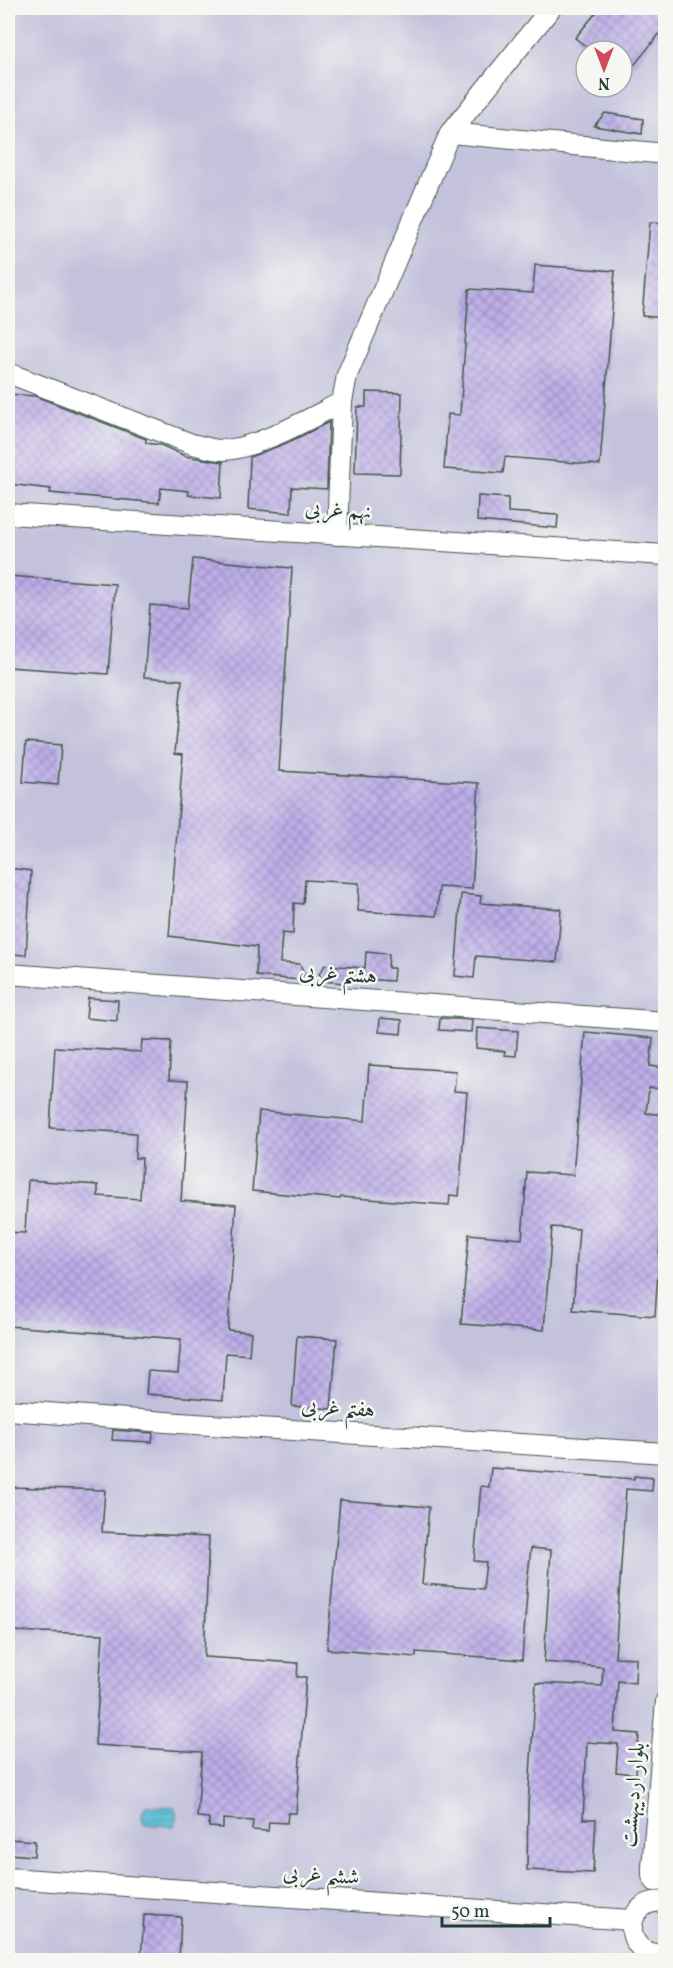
<svg xmlns="http://www.w3.org/2000/svg" width="673" height="1968" viewBox="0 0 673 1968" font-family="Vollkorn,Amiri,serif">
	<style>
		.industrial { fill: #c3c1db; fill-rule: evenodd }
		.water { fill: url(#water-rules); stroke: #3b7e84; stroke-width: 1.5 }
		.building { fill: url(#building-cross-hatch) }
		.lines { fill: none; stroke-linecap: round; stroke-linejoin: round }
		.minor-casing { stroke: #3f564a; stroke-width: 22 }
		.minor { stroke: #fff; stroke-width: 20 }
		.labels { text-anchor: middle; dominant-baseline: central; stroke-width: 5; stroke-linejoin: round; paint-order: stroke }
		.street-label { font-size: 22px; fill: #1f3d34; stroke: #f6f6f2 }
	</style>
	<defs>
		<pattern id="water-rules" width="6" height="5" patternUnits="userSpaceOnUse" patternTransform="scale(1.5)"><rect width="6" height="5" fill="#57bed5"/><path d="M0 2.5h6" fill="none" stroke="#479cae"/></pattern>
		<pattern id="building-cross-hatch" width="8" height="8" patternUnits="userSpaceOnUse" patternTransform="scale(1.5)"><rect width="8" height="8" fill="#beaee9"/><path d="M0 0l8 8M0 8l8-8" fill="none" stroke="#9a8fbe"/></pattern>
	</defs>
	<rect width="100%" height="100%" fill="#f6f6f2"/>
	<filter id="ink" filterUnits="userSpaceOnUse"><feTurbulence type="fractalNoise" baseFrequency=".0167" numOctaves="2"/><feDisplacementMap in="SourceGraphic" scale="12" xChannelSelector="R" yChannelSelector="G"/><feConvolveMatrix kernelMatrix="1 2 1 2 8 2 1 2 1" color-interpolation-filters="sRGB"/></filter>
	<filter id="wash" filterUnits="userSpaceOnUse"><feTurbulence type="fractalNoise" baseFrequency=".008" numOctaves="4" result="noise"/><feDisplacementMap in="SourceGraphic" scale="24" xChannelSelector="R" yChannelSelector="G"/><feGaussianBlur stdDeviation="1.35" result="paint"/><feColorMatrix in="noise" values="0 0 0 0 0 0 0 0 0 0 0 0 0 0 0 0 0 1.4 0 .05"/><feComposite in="paint" operator="in"/></filter>
	<g filter="url(#wash)">
		<rect width="100%" height="100%" fill="#f4e1ca"/>
		<path class="industrial" d="M8 8H665V1960H8ZM586 51H622V87H586Z"/>
		<path class="water" d="M146 1806 174 1807C177 1815 179 1819 173 1826L144 1824C141 1817 141 1813 146 1806Z"/>
		<g id="blocks">
			<g class="building">
				<path d="M600 8H666V26L622 80V51H592L575 38Z"/>
				<path d="M605 113 643 119 642 134 594 126Z"/>
				<path d="M650 222 666 223V318L642 316Z"/>
				<path d="M535 265 615 271 600 465 505 457 503 473 444 469 448 414 460 415 469 289 533 293Z"/>
				<path d="M366 392 402 393 400 474 355 473 357 407H366Z"/>
				<path d="M8 394 35 396 146 439V443L161 445 185 456 223 462 221 498 188 495 189 491 161 488 159 503 50 493 51 489 8 484Z"/>
				<path d="M329 422 327 489 292 487 291 513 248 509 250 457 289 442Z"/>
				<path d="M478 496 508 498V512L558 515 557 528 477 521Z"/>
				<path d="M193 559 292 568 279 771 479 783 472 889 439 887 437 916 358 911 359 883 305 880 303 904 294 903 293 934 282 933 280 963 300 964 304 974 300 980 256 976 257 947 169 936 183 754 175 753 182 680 144 677 150 605 188 608Z"/>
				<path d="M8 576 115 584 108 674 8 667Z"/>
				<path d="M26 742 61 745 58 785 23 782Z"/>
				<path d="M8 868 31 871 26 955 8 954Z"/>
				<path d="M461 894 481 896 480 903 561 909 557 962 476 956 474 978 455 976Z"/>
				<path d="M366 952 389 954 388 968H394L393 981 345 978 344 983 323 981 319 974 325 965 365 968Z"/>
				<path d="M88 998 118 1000 117 1021 86 1018Z"/>
				<path d="M380 1018 402 1020 401 1034 379 1032Z"/>
				<path d="M440 1018 472 1020 471 1032 439 1030Z"/>
				<path d="M477 1028 518 1031 516 1056 504 1055 505 1051 476 1048Z"/>
				<path d="M585 1032 653 1038 650 1066 666 1068V1089L649 1088 646 1113 666 1115V1227H661L655 1316 573 1310 579 1229 552 1227 544 1330 461 1324 469 1234 522 1239 527 1172 573 1175Z"/>
				<path d="M142 1040 171 1041 169 1080 188 1081 181 1201 236 1205 228 1330 251 1332 249 1355 226 1353 223 1400 146 1394 148 1371 178 1373 181 1339 8 1326V1232L25 1233 28 1180 98 1185V1196L140 1199 142 1158H135L136 1133 50 1128 55 1047 141 1052Z"/>
				<path d="M369 1065 456 1071 454 1091 467 1092 459 1196 450 1195 449 1205 341 1197 340 1199 252 1191 259 1111 365 1121Z"/>
				<path d="M297 1336 337 1339 331 1409 292 1406Z"/>
				<path d="M113 1430 153 1433 152 1442 112 1440Z"/>
				<path d="M491 1468 634 1479V1476L653 1478 652 1491 626 1489 615 1657 636 1658 635 1683 618 1681 615 1732 639 1734 636 1774 616 1772 618 1744 587 1742 583 1819H596L593 1873 527 1870 528 1805 536 1683 602 1686 603 1667 544 1662 551 1550 531 1548 526 1593H527L522 1660 416 1652V1657L327 1649 340 1500 429 1507 422 1584 483 1589 486 1562 474 1561 481 1486 489 1487Z"/>
				<path d="M8 1487 105 1490 102 1532 209 1537 204 1657 298 1663 297 1677H306L296 1813H288L287 1823 269 1822 268 1831 252 1830 253 1821 223 1819V1828L209 1827V1818L197 1817 202 1752 95 1745 103 1634 8 1631Z"/>
				<path d="M9 1839 35 1841 34 1856 8 1854Z"/>
				<path d="M144 1915 181 1917 179 1960H141Z"/>
			</g>
		</g>
	</g>
	<g filter="url(#ink)">
		<use href="#blocks" fill-opacity="0" stroke="#3f564a" stroke-width="1.5"/>
		<g class="lines">
			<defs>
				<g id="minor">
					<path d="M450 133 551 8"/>
					<path d="M8 373 192 444C202 446 214 451 224 450 256 449 312 417 342 402"/>
					<path d="M8 514 666 555"/>
					<path d="M337 535 342 402 347 375 450 133 666 154"/>
					<path d="M8 974 666 1022"/>
					<path d="M8 1410 179 1423 666 1453"/>
					<path d="M666 1701 652 1867V1876L655 1881 666 1880"/>
					<path d="M8 1878 632 1920"/>
					<path d="M666 1902C621 1896 620 1960 666 1954"/>
				</g>
			</defs>
			<use href="#minor" class="minor-casing"/>
			<use href="#minor" class="minor"/>
		</g>
	</g>
	<g class="labels">
		<g class="street-label">
			<text transform="translate(338 511) rotate(4)">نهم غربی</text>
			<text transform="translate(338 975) rotate(4)">هشتم غربی</text>
			<text transform="translate(338 1409) rotate(4)">هفتم غربی</text>
			<text transform="translate(634 1795) rotate(-85)">بلوار اردیبهشت</text>
			<text transform="translate(321 1876) rotate(4)">ششم غربی</text>
		</g>
	</g>
	<rect width="673" height="1968" fill="none" stroke="#f6f6f2" stroke-width="30"/>
	<g transform="translate(604 69) rotate(180)"><circle r="28" fill="#f6f6f2" stroke="#a0aca6" stroke-width="1.5"/>
	<path d="M0-4.5L10 22L0 15L-10 22Z" fill="#d1495b"/>
	<text y="-9" font-size="16" font-weight="bold" text-anchor="middle" fill="#1f3d34">N</text>
	</g>
	<path d="M442 1917v9h108v-9" fill="none" stroke="#1f3d34" stroke-width="3"/>
	<text x="451" y="1917" font-size="18" fill="#1f3d34" stroke="#f6f6f2" stroke-width="4.5" paint-order="stroke">50 m</text>
</svg>
